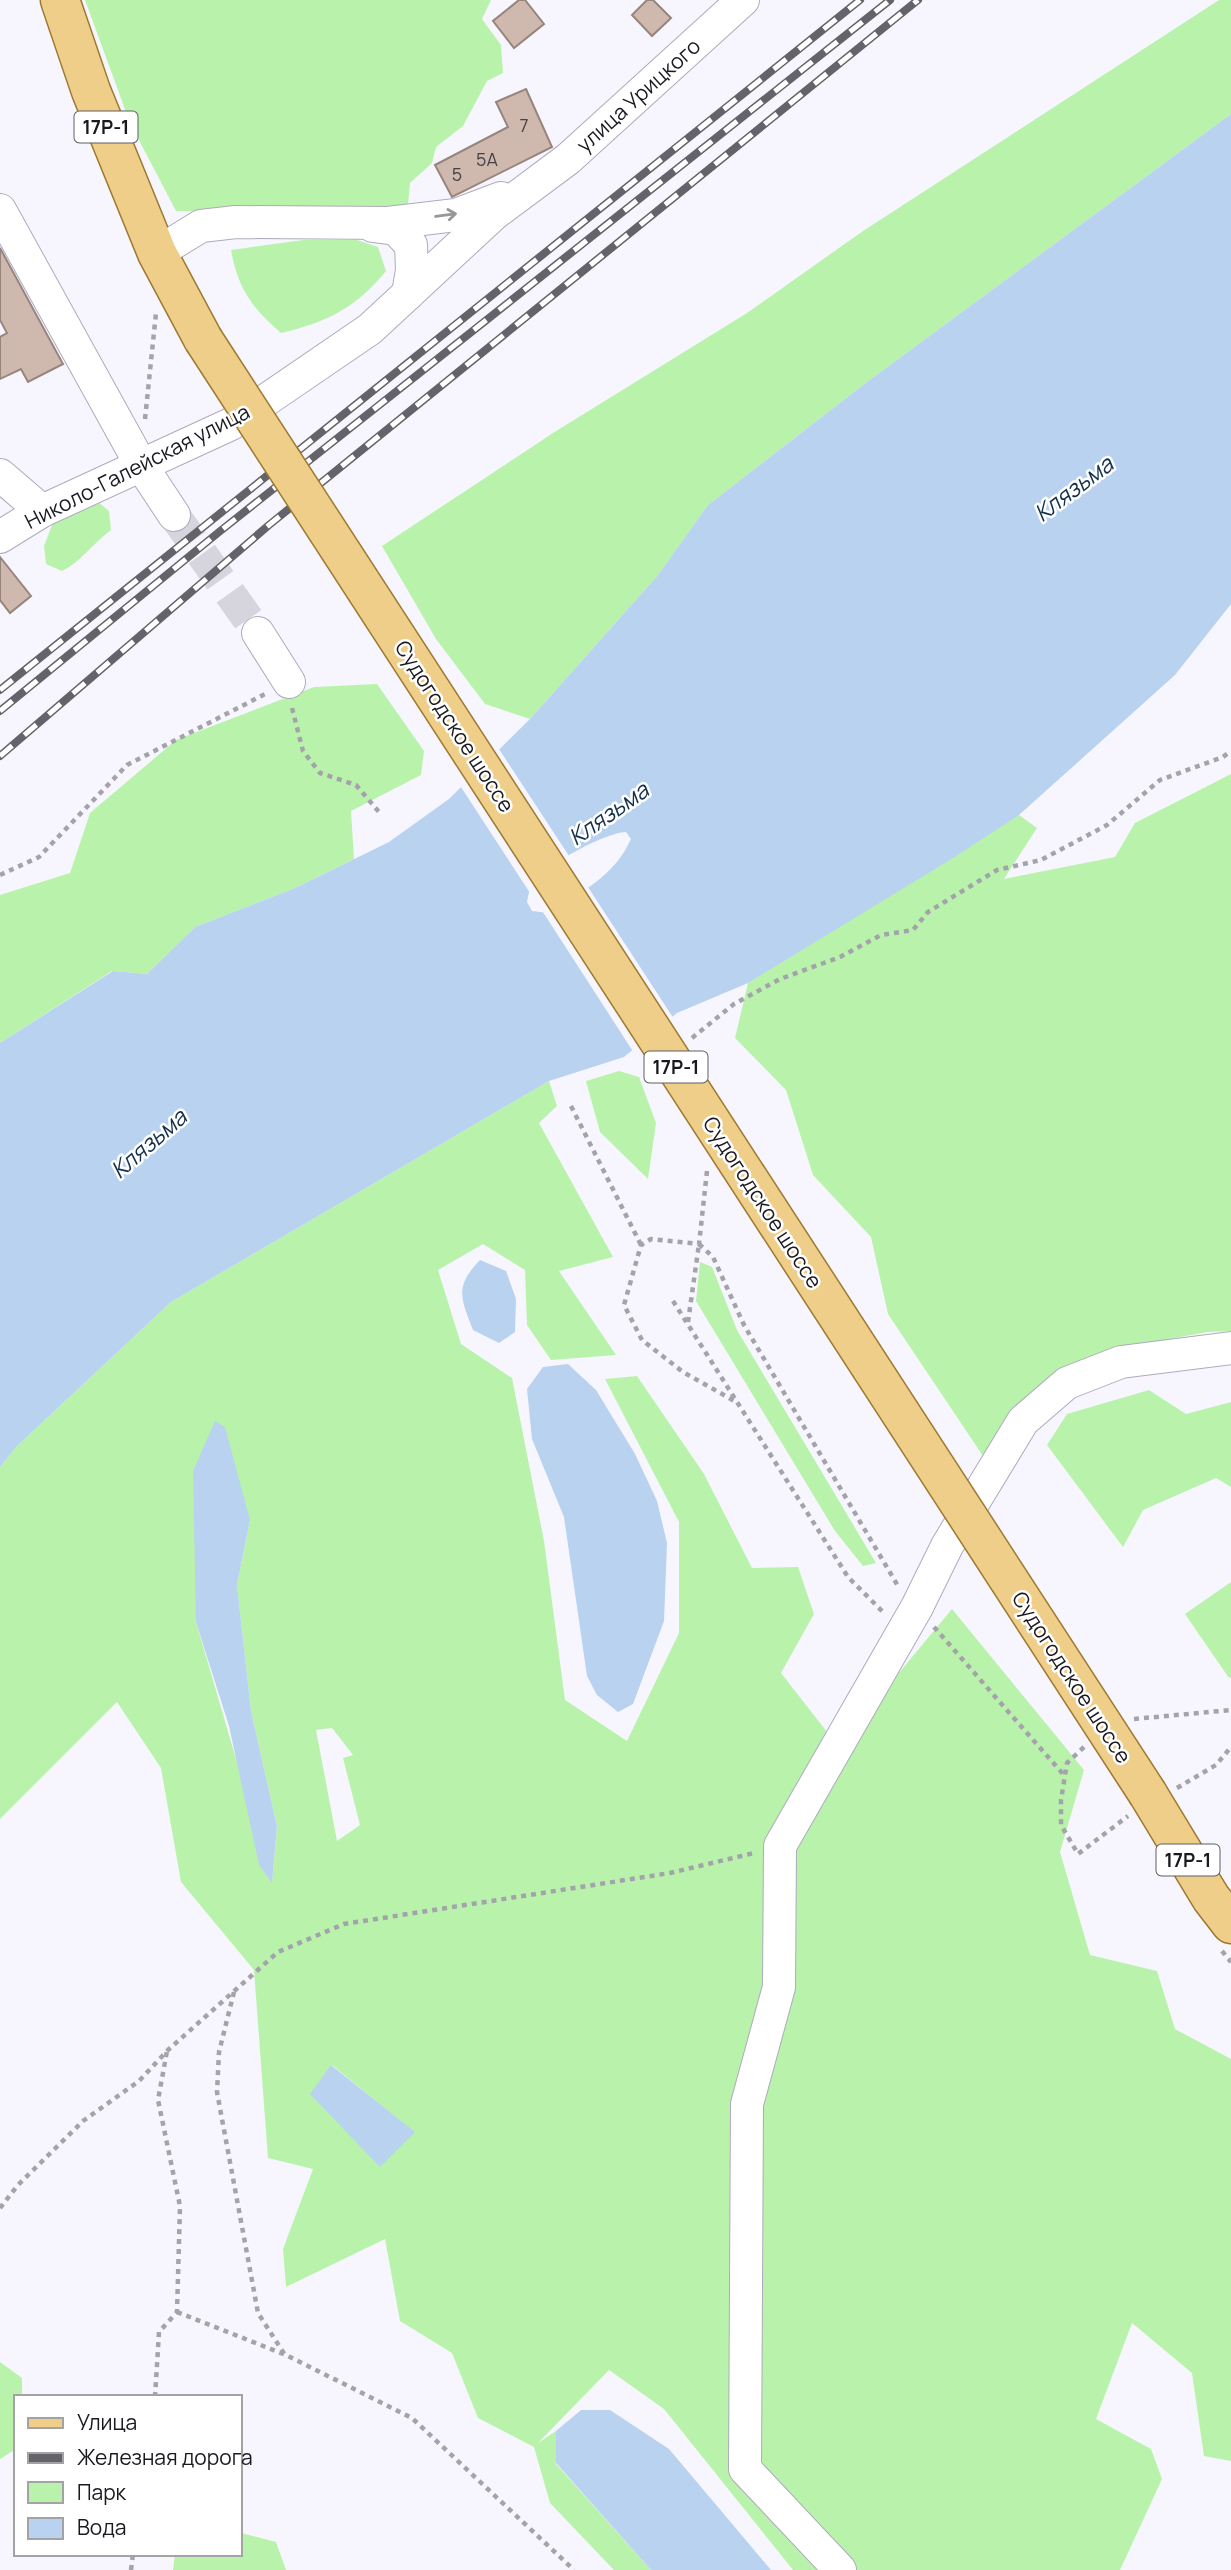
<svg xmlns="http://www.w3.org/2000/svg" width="1231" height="2570" viewBox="0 0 1231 2570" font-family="Manrope,sans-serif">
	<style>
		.green { fill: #b9f3ab; fill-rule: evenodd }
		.water { fill: #b8d2f0; fill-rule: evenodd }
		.pier { fill: #f7f6fe }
		.building { fill: #cfb9af; stroke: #97847a; stroke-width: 2 }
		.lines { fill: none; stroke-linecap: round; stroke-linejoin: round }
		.minor-tunnel { stroke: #d6d5dd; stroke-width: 32; stroke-dasharray: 32 16; stroke-linecap: butt }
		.minor-casing { stroke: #aeaabe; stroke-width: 34 }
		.major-casing { stroke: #9d7930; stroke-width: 41 }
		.path { stroke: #a4a3ab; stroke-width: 4.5; stroke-dasharray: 5 5; stroke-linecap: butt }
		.minor { stroke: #fff; stroke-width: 32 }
		.major { stroke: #eece88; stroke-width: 38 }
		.rail-casing { stroke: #64636a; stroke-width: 8 }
		.rail { stroke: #fff; stroke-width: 5; stroke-dasharray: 16; stroke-linecap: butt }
		.major-bridge-casing { stroke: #9d7930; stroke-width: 41; stroke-linecap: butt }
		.major-bridge { stroke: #eece88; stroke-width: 38 }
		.oneway { stroke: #98989b }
		.labels { text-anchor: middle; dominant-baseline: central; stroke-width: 5; stroke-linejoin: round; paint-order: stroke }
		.number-label { font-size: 18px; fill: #474144 }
		.shield { fill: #fff; stroke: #5f5e63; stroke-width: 2 }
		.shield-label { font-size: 19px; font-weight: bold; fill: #1a1920 }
		.street-label { font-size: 21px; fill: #1a1920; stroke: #fff }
		.water-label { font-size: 23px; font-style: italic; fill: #13304c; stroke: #fff }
	</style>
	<rect width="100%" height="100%" fill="#f7f6fe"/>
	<g class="green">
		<path d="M85 0H491L482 19 501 45 503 73 487 81 463 126 436 147 432 163 410 183 407 216 176 211 130 123Z"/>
		<path d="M1219 0H1231V114L863 385 708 505 658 575 530 719 485 704 436 639 382 546 553 433 747 313 863 231Z"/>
		<path d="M303 240H357L378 247 386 271C356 308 327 322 281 333 252 308 238 289 231 250Z"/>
		<path d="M97 501 109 511 111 530C93 543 81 562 62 571L46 564 44 546 56 515Z"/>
		<path d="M377 684 424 751 421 775 351 811 354 859 295 888 195 927 147 974 112 971 0 1043V895L70 873 90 813 176 740 314 687Z"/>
		<path d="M1231 774V1331L1208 1332 1119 1348 1015 1415 983 1456 888 1314 871 1237 813 1175 786 1090 735 1038 748 983 1019 815 1037 828 1004 879 1115 857 1135 823Z"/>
		<path d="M619 1071 639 1077 656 1123 648 1179 600 1132 586 1081Z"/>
		<path d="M549 1081 557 1106 539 1123 613 1257 559 1271 616 1355 551 1360 527 1325 525 1270 483 1244 438 1270 461 1344 512 1378 544 1541 565 1700 627 1741 679 1633V1522L605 1379 637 1376 704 1474 752 1568 798 1567 814 1614 781 1673 838 1746 952 1609 1084 1770 1060 1852 1090 1955 1157 1971 1175 2029 1231 2059V2461L1204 2456 1192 2373 1132 2323 1096 2419 1151 2449 1162 2479 1120 2570H793L664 2409 609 2370 538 2443 556 2431V2464L651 2570H614L550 2503 534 2447 478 2418 452 2353 400 2321 385 2239 286 2287 283 2249 313 2169 268 2158 254 1970 181 1882 161 1768 117 1702 0 1819V1467L17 1446 171 1302ZM250 1520 237 1585 251 1711 277 1826 272 1882 196 1622ZM332 1728 353 1755 343 1758 360 1825 337 1841 316 1730ZM332 2065 414 2132 311 2094Z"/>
		<path d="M700 1262 712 1267 737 1330 876 1563 863 1566 835 1531 696 1301Z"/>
		<path d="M1149 1390 1186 1414 1231 1402V1487L1216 1478 1143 1510 1123 1547 1047 1445 1067 1414Z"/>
		<path d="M1231 1582V1677L1229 1678 1185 1614Z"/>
		<path d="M0 2362 22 2378V2397H16V2449L0 2459Z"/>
		<path d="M240 2530 241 2533 276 2542 286 2570H173L175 2554H240Z"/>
	</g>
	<g class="water">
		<path d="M1231 114V604L1175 675 1019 815 953 858 748 983 677 1013 624 1057 549 1081 171 1302 17 1446 0 1467V1043L113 971 147 974 195 927 295 888 389 842 449 799 530 719 658 575 708 505 863 385ZM626 832 631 839C614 877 582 891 549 913L532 911 527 902C528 898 529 890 531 886 542 867 603 833 626 832Z"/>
		<path d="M480 1260 506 1271 516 1299 515 1332 499 1343 473 1330C461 1298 454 1287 480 1260Z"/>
		<path d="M568 1364 596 1390 635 1454 657 1501 667 1543 664 1621 633 1704 618 1712 597 1695 587 1676 564 1517 532 1439 527 1389 543 1367Z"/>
		<path d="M215 1421 225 1427 250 1520 237 1585 251 1711 277 1826 272 1883 259 1865 229 1726 196 1622 193 1471Z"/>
		<path d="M331 2065 415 2132 380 2167 310 2094Z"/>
		<path d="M581 2410H610L669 2449 771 2570H651L556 2463V2431Z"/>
	</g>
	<g class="pier">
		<path d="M497 746 571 859 534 888 532 896 459 784Z"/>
		<path d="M586 884 674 1019 634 1053 541 909 548 910Z"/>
	</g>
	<g class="building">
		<path d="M519 0H525L544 24 514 48 493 21Z"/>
		<path d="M647 0H653L671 18 652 36 632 15Z"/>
		<path d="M526 89 552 147 452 197 435 165 508 127 496 102Z"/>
		<path d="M0 248 63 364 28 382 21 369 0 379V337L7 333 0 320Z"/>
		<path d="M0 557 31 596 10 613 0 600Z"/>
	</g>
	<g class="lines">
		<path class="minor-tunnel" d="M174 515 258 633"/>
		<defs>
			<g id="minor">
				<path d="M0 210 141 465 174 515"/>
				<path d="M373 226 396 229 411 245 412 270 408 294"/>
				<path d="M157 253 201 226 236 222 388 223 456 215 501 198"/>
				<path d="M0 475 42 511"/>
				<path d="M0 537 42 511 231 424 370 329 494 214 568 159 743 0"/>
				<path d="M258 633 289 682"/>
				<path d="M840 2570 745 2469 747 2104 779 1987 780 1846 917 1607 947 1546 1023 1421 1067 1383 1121 1362 1231 1348"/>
			</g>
			<g id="major">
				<path d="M60 0 91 91 157 253 203 339"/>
				<path d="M1148 1794 1211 1898 1231 1924"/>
			</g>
		</defs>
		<use href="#minor" class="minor-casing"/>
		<use href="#major" class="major-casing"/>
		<g class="path">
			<path d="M145 419 156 313"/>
			<path d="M292 708 303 751 320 773 356 785 379 812"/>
			<path d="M0 875 39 857 127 765 267 693"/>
			<path d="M692 1038 734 1004 780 979 840 957 881 935 913 930 928 912 997 870 1041 860 1107 825 1160 780 1223 757 1231 751"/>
			<path d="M571 1106 641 1245"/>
			<path d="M707 1171 699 1244 651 1239 641 1245 624 1305 642 1340 683 1372 738 1403"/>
			<path d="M699 1244 713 1257 744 1325 898 1586"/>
			<path d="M673 1301 848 1577 885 1614"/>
			<path d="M688 1322 699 1244"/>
			<path d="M934 1627 1063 1774"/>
			<path d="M1134 1719 1231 1710"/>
			<path d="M1084 1747 1067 1763 1061 1800V1825L1078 1854 1128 1816"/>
			<path d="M1177 1788 1216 1765 1231 1747"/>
			<path d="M1222 1951 1231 1962"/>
			<path d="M234 1992 219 2052 217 2092 258 2313 285 2355"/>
			<path d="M0 2208 18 2185 83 2121 139 2081 168 2050 278 1952 344 1924 670 1873 754 1853"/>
			<path d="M177 2312 286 2355 412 2418 574 2570"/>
			<path d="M155 2397 159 2332 177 2312 180 2206 158 2100 167 2051"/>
			<path d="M131 2570 133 2554"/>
		</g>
		<use href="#minor" class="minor"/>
		<use href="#major" class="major"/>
		<defs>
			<g id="rail">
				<path d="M0 690 860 0"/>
				<path d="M0 711 219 532 890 0"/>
				<path d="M0 756 269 525 918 0"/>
			</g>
		</defs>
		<use href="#rail" class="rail-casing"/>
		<use href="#rail" class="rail"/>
		<defs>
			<path id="major-bridge" d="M203 339 1148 1794"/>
		</defs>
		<use href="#major-bridge" class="major-bridge-casing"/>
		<use href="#major-bridge" class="major-bridge"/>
	</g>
	<defs><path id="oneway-shaft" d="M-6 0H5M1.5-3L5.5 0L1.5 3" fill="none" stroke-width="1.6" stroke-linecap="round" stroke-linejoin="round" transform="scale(1.75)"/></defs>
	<use class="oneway" href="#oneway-shaft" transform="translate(446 215) rotate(-8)"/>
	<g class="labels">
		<g class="number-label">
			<text x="524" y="125">7</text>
			<text x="487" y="159">5А</text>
			<text x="457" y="174">5</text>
		</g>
		<g class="shield">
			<rect x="74.5" y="111.5" width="63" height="31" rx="5"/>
			<rect x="644.5" y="1051.5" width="63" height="31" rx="5"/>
			<rect x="1156.5" y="1844.5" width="63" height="31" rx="5"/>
		</g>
		<g class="shield-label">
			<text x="106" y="127">17Р-1</text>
			<text x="676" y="1067">17Р-1</text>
			<text x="1188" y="1860">17Р-1</text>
		</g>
		<g class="street-label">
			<text transform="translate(638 95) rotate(-42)">улица Урицкого</text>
			<text transform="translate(137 466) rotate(-27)">Николо-Галейская улица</text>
			<text transform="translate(455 726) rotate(57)">Судогодское шоссе</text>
			<text transform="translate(763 1202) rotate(57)">Судогодское шоссе</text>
			<text transform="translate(1072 1677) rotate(57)">Судогодское шоссе</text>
		</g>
		<g class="water-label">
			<text transform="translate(1073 488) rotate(-37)">Клязьма</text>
			<text transform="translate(608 813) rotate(-35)">Клязьма</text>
			<text transform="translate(148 1143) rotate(-41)">Клязьма</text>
		</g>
	</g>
	<rect x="14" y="2395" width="228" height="161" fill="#ffffff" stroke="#a3a3a6" stroke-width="2"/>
	<rect x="28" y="2418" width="35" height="10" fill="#eece88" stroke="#a3a3a6" stroke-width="2"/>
	<text x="77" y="2430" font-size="21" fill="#1a1920">Улица</text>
	<rect x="28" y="2453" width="35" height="10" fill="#64636a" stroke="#a3a3a6" stroke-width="2"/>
	<text x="77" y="2465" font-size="21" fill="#1a1920">Железная дорога</text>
	<rect x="28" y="2482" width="35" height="21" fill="#b9f3ab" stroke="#a3a3a6" stroke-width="2"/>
	<text x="77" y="2500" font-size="21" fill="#1a1920">Парк</text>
	<rect x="28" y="2518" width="35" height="21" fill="#b8d2f0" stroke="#a3a3a6" stroke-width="2"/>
	<text x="77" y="2535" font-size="21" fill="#1a1920">Вода</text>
</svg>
